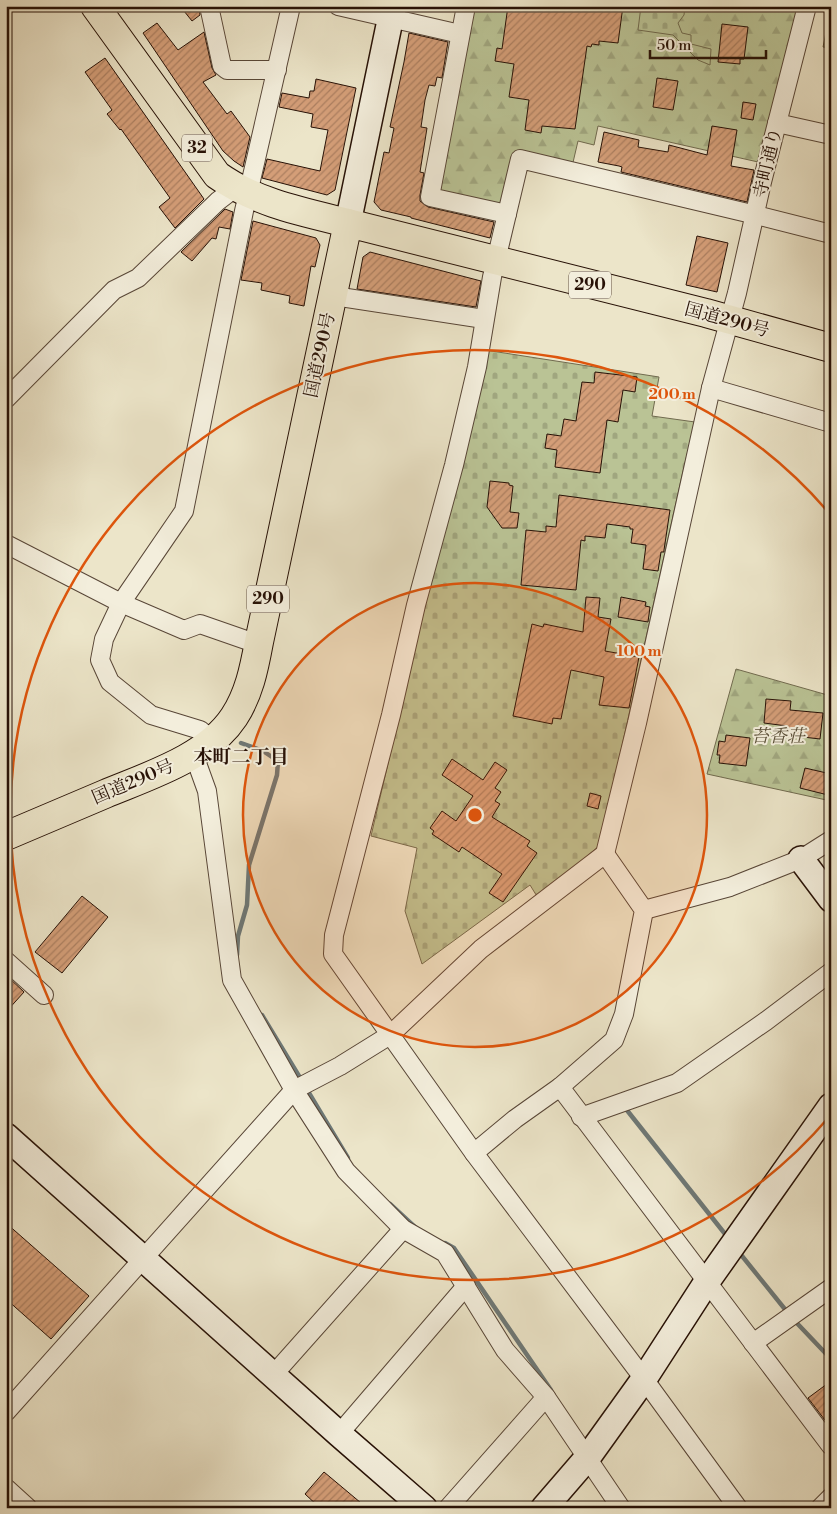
<svg xmlns="http://www.w3.org/2000/svg" width="837" height="1514" viewBox="0 0 837 1514" font-family="'Libre Bodoni','Noto Serif JP',serif">
	<style>
		.forest { fill: url(#forest-firs); stroke: #706a4e }
		.cemetery { fill: url(#cemetery-stones); stroke: #706a4e }
		.lines { fill: none; stroke-linecap: round; stroke-linejoin: round }
		.stream { stroke: #6e7876; stroke-width: 4.5 }
		.building { fill: url(#building-hatch); stroke: #271106 }
		.street-casing { stroke: #584637; stroke-width: 20 }
		.secondary-casing { stroke: #271106; stroke-width: 28 }
		.primary-casing { stroke: #271106; stroke-width: 30 }
		.highway-casing { stroke: #271106; stroke-width: 30 }
		.street { stroke: #f3eedc; stroke-width: 18 }
		.secondary { stroke: #f3eedc; stroke-width: 25 }
		.primary { stroke: #ece5c9; stroke-width: 28 }
		.highway { stroke: #ece5c9; stroke-width: 28 }
		.ring { fill: none; stroke: #de550c; stroke-width: 2.5 }
		.labels { text-anchor: middle; dominant-baseline: central; stroke-width: 4; stroke-linejoin: round; paint-order: stroke }
		.shield { fill: #f3eedc; stroke: #645346; stroke-width: 1 }
		.shield-label { font-size: 16px; font-weight: bold; fill: #271106 }
		.street-label { font-size: 18px; fill: #271106; stroke: #f3eedc }
		.park-label { font-size: 18px; font-style: italic; fill: #5a4f38; stroke: #f3eedc }
		.neighbourhood-label { font-size: 19px; font-weight: bold; fill: #271106; stroke: #f3eedc }
		.centre { fill: #de550c; stroke: #f3eedc; stroke-width: 2.5 }
		.ring-label { font-size: 15px; text-anchor: middle; font-weight: bold; fill: #de550c; stroke: #f3eedc; stroke-width: 4; stroke-linejoin: round; paint-order: stroke }
	</style>
	<defs>
		<pattern id="forest-firs" width="22" height="20" patternUnits="userSpaceOnUse" patternTransform="scale(1.25)"><rect width="22" height="20" fill="#bac395"/><path d="M5 1l3.5 6h-7zM16 11l3.5 6h-7z" fill="#a0a67f"/></pattern>
		<pattern id="cemetery-stones" width="16" height="16" patternUnits="userSpaceOnUse" patternTransform="scale(1.25)"><rect width="16" height="16" fill="#bac395"/><path d="M2 7V4a2 2 0 0 1 4 0v3zM10 15v-3a2 2 0 0 1 4 0v3z" fill="#a0a67f"/></pattern>
		<pattern id="building-hatch" width="6" height="6" patternUnits="userSpaceOnUse" patternTransform="scale(1.25)"><rect width="6" height="6" fill="#d49e78"/><path d="M-1 1l2-2M0 6l6-6M5 7l2-2" fill="none" stroke="#ac7f60"/></pattern>
	</defs>
	<rect width="100%" height="100%" fill="#ece5c9"/>
	<filter id="stains"><feTurbulence type="fractalNoise" baseFrequency=".004" numOctaves="4"/><feColorMatrix values="0 0 0 0 .2 0 0 0 0 .09 0 0 0 0 .02 0 0 0 .5 -.17"/></filter>
	<radialGradient id="worn" r=".72"><stop offset=".6" stop-color="#630" stop-opacity="0"/><stop offset="1" stop-color="#630" stop-opacity=".3"/></radialGradient>
	<g class="forest">
		<path d="M466 6H806L767 164 598 126 594 145 578 141 571 171 520 160 507 214 430 197Z"/>
		<path d="M736 669 831 696V801L707 774Z"/>
	</g>
	<g class="cemetery">
		<path d="M641 6H685L684 15 678 23 682 33 691 35V44L711 49 710 65 698 60 673 35 638 30Z"/>
		<path d="M831 8V48L823 47Z"/>
		<path d="M485 350 659 377 652 416 695 422 683 471 600 845 538 898 530 885 422 964 405 911 417 848 371 836Z"/>
	</g>
	<g class="lines">
		<g class="stream">
			<path d="M237 955 238 936 247 905 249 865 277 775 278 761 263 751 241 743"/>
			<path d="M262 1015 302 1081"/>
			<path d="M306 1088 348 1158"/>
			<path d="M626 1109 729 1239"/>
			<path d="M390 1204 416 1228"/>
			<path d="M445 1243 454 1248 551 1390"/>
			<path d="M738 1251 788 1313"/>
			<path d="M793 1319 831 1359"/>
		</g>
	</g>
	<g class="building">
		<path d="M180 6H199L200 15 192 21Z"/>
		<path d="M508 6H530L560 11 561 6H623L618 43 599 41V45L592 44 591 47 587 46 575 129 542 126 541 133 525 130 529 100 509 97 514 64 495 61 497 48 502 49Z"/>
		<path d="M157 23 178 50 204 32 212 68 216 75 203 82 227 114 231 111 250 137 243 167 234 161 223 151 143 33Z"/>
		<path d="M722 24 748 27 744 59H740V64L718 62Z"/>
		<path d="M409 33 448 42 442 78 437 77 435 86 429 85 425 100 421 127 427 128 420 172 424 173 420 195V201L428 207 494 222 490 238 411 218V217L381 210 374 202 384 152 389 153 394 128 390 127 404 62Z"/>
		<path d="M105 58 204 199 175 228 159 207 170 198 121 129 120 130 107 114 112 110 85 72Z"/>
		<path d="M657 78 678 81 673 110 653 107Z"/>
		<path d="M316 79 356 88 335 190 327 195 262 178 267 159 320 171 328 130 311 127 313 114 279 107 282 93 309 98 310 91H314Z"/>
		<path d="M743 102 756 104 753 120 741 118Z"/>
		<path d="M712 126 737 130 731 166 754 170 747 202 621 172 622 167 619 166 598 162 604 132 639 140 638 147 668 152 669 145 707 155Z"/>
		<path d="M225 209 233 212 230 229 219 227 216 239 212 238 192 261 181 252Z"/>
		<path d="M253 221 316 238 320 245 315 267 311 266 304 306 289 303 290 296 261 290 262 283 241 280Z"/>
		<path d="M697 236 728 243 717 292 686 285Z"/>
		<path d="M370 252 481 281 476 307 357 289 363 257Z"/>
		<path d="M595 372 637 377 635 392 623 390 618 422 607 420 600 473 555 467 557 450 545 448 547 434 561 436 564 419 576 421 582 382 594 383Z"/>
		<path d="M490 481 509 483V485L513 486 510 512 519 513 517 528H502L487 507Z"/>
		<path d="M559 495 670 510 664 550V552H661L658 571 643 569 646 545 631 543 633 529H630V527L607 524 605 538 585 536V541L581 540 576 590 521 585 526 530 546 532V526L556 527Z"/>
		<path d="M586 597 600 598 598 617 611 619 605 651 639 657 629 708 599 705 604 677 571 670 561 719 553 718 552 724 513 716 532 624 543 627 544 624 583 632Z"/>
		<path d="M621 597 646 602 645 606 650 607 648 622 618 617Z"/>
		<path d="M766 699 791 701 790 710 823 713 820 739 786 735 787 726 764 723Z"/>
		<path d="M726 735 750 738 746 766 719 763 720 755H717L719 741 725 742Z"/>
		<path d="M452 759 483 780 495 762 507 770 495 788 501 792 495 801 500 804 492 817 530 841 527 846 537 853 503 902 489 893 502 874 462 847 459 852 432 834 434 831 430 828 442 811 456 821 473 796 442 775Z"/>
		<path d="M805 768 831 774 828 795 800 788Z"/>
		<path d="M590 793 601 796 598 809 587 806Z"/>
		<path d="M82 896 108 917 62 973 35 952Z"/>
		<path d="M6 975 24 992 6 1012Z"/>
		<path d="M6 1223 89 1296 51 1339 6 1299Z"/>
		<path d="M831 1381V1428L808 1398Z"/>
		<path d="M324 1472 367 1508H320L305 1494Z"/>
	</g>
	<g class="lines">
		<defs>
			<g id="street">
				<path d="M209 6 222 66 227 70H277"/>
				<path d="M338 6 460 34"/>
				<path d="M466 6 430 197 507 214"/>
				<path d="M777 123 831 135"/>
				<path d="M333 294 347 298 484 319"/>
				<path d="M711 388 831 423"/>
				<path d="M6 399 114 290 138 278 218 201 235 188"/>
				<path d="M6 544 121 603 184 630 200 624 246 640 259 642"/>
				<path d="M212 740 200 730 151 715 110 682 100 660 104 639 121 603 184 511 244 211 291 6"/>
				<path d="M191 756 198 766 207 791 232 980 294 1090 346 1171 403 1229 445 1253 505 1350 546 1397 621 1508"/>
				<path d="M644 910 730 887 801 859 831 840"/>
				<path d="M6 961 44 995"/>
				<path d="M560 1087 831 1446"/>
				<path d="M581 1117 677 1083 766 1021 831 972"/>
				<path d="M474 1153 515 1119 560 1087 614 1040 624 1014 644 910 605 854"/>
				<path d="M753 1343 831 1288"/>
				<path d="M274 1374 403 1229"/>
				<path d="M6 1412 294 1090 340 1066 390 1035 481 949 605 854 637 723 711 388 737 293 762 182 807 6"/>
				<path d="M339 1434 466 1286"/>
				<path d="M6 1488 28 1508"/>
				<path d="M448 1508 546 1397"/>
				<path d="M738 1508 644 1379 474 1153 333 954 334 935 391 715 416 605 454 465 477 367 492 277 520 159 756 215 831 234"/>
				<path d="M820 1508 831 1497"/>
			</g>
			<g id="secondary">
				<path d="M348 223 393 6"/>
				<path d="M801 859 831 899"/>
				<path d="M6 1136 339 1434 424 1508"/>
				<path d="M544 1508 588 1457 644 1379 706 1283 831 1106"/>
			</g>
			<path id="primary" d="M95 6 217 175C256 203 303 212 348 223"/>
			<path id="highway" d="M6 836C39 822 72 808 105 794 148 776 207 758 234 717 249 694 254 669 259 642L348 223 706 313 831 348"/>
		</defs>
		<use href="#street" class="street-casing"/>
		<use href="#secondary" class="secondary-casing"/>
		<use href="#primary" class="primary-casing"/>
		<use href="#highway" class="highway-casing"/>
		<use href="#street" class="street"/>
		<use href="#secondary" class="secondary"/>
		<use href="#primary" class="primary"/>
		<use href="#highway" class="highway"/>
	</g>
	<circle cx="475" cy="815" r="232" fill="#de550c" fill-opacity=".12"/>
	<g class="ring">
		<circle cx="475" cy="815" r="232"/>
		<path d="M829 1117A465 465 0 1 1 829 513"/>
	</g>
	<g class="labels">
		<g class="shield">
			<rect x="182" y="134.5" width="30" height="27" rx="4"/>
			<rect x="569" y="271.5" width="42" height="27" rx="4"/>
			<rect x="247" y="585.5" width="42" height="27" rx="4"/>
		</g>
		<g class="shield-label">
			<text x="197" y="148">32</text>
			<text x="590" y="285">290</text>
			<text x="268" y="599">290</text>
		</g>
		<g class="street-label">
			<text transform="translate(768 163) rotate(-77)">寺町通り</text>
			<text transform="translate(727 320) rotate(15)">国道290号</text>
			<text transform="translate(320 355) rotate(-78)">国道290号</text>
			<text transform="translate(133 782) rotate(-23)">国道290号</text>
		</g>
		<g class="park-label">
			<text x="778" y="736">苔香荘</text>
		</g>
		<g class="neighbourhood-label">
			<text x="241" y="757">本町二丁目</text>
		</g>
	</g>
	<circle cx="475" cy="815" r="8" class="centre"/>
	<g class="ring-label">
		<text x="672" y="399">200 m</text>
		<text x="639" y="656">100 m</text>
	</g>
	<rect width="837" height="1514" fill="none" stroke="#ece5c9" stroke-width="25"/>
	<rect x="8" y="8" width="822" height="1499" fill="none" stroke="#271106" stroke-width="2.5"/>
	<rect x="12" y="12" width="812" height="1489" fill="none" stroke="#271106"/>
	<path d="M650 50v8h116v-8" fill="none" stroke="#271106" stroke-width="2.5"/>
	<text x="657" y="50" font-size="15" fill="#271106" stroke="#f3eedc" stroke-width="4" paint-order="stroke">50 m</text>
	<rect width="100%" height="100%" filter="url(#stains)"/>
	<rect width="100%" height="100%" fill="url(#worn)"/>
</svg>
